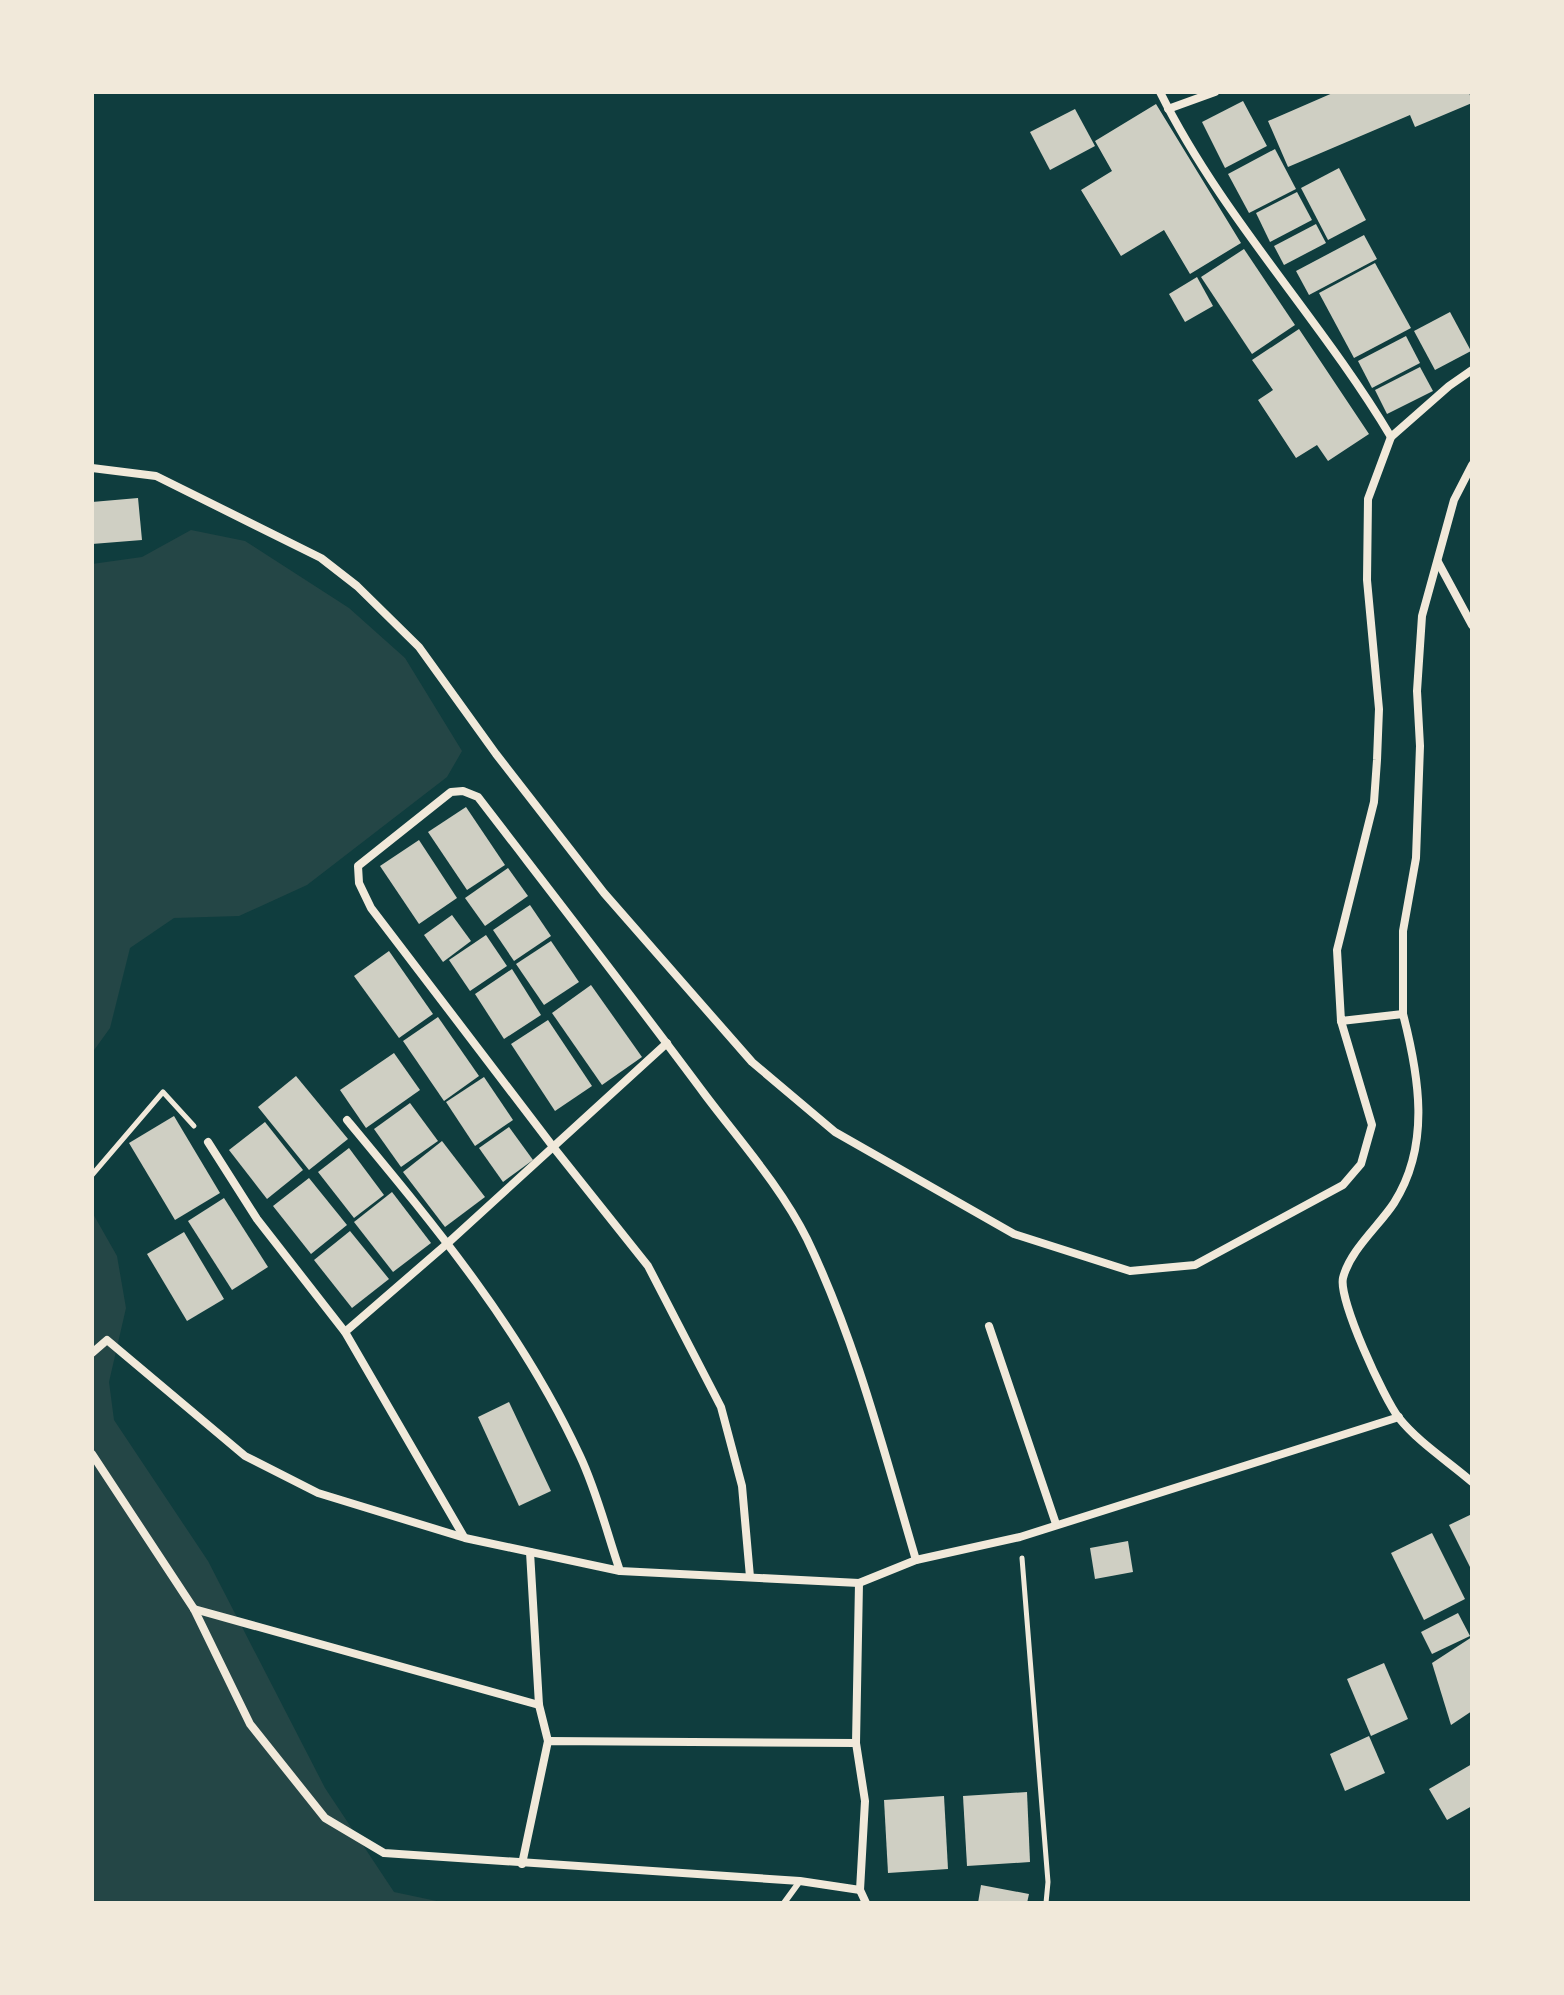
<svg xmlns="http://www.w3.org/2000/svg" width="1564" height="1995" viewBox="0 0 1564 1995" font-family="Rubik,sans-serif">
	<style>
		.green { fill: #244646 }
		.building { fill: #cfcfc3 }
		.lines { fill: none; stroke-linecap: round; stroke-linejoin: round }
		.path { stroke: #f1e9da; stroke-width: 5 }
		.service { stroke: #f1e9da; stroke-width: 6 }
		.minor { stroke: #f1e9da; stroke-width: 8 }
	</style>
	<rect width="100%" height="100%" fill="#0f3d3e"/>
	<g class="green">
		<path d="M191 530 245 541 349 608 405 658 462 751 447 777 307 885 239 916 174 918 130 948 110 1028 92 1053V564L142 557Z"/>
		<path d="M92 1212 117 1256 126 1308 109 1382 114 1420 208 1561 325 1788 394 1892 446 1903H92Z"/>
	</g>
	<g class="building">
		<path d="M1335 92H1469L1472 103 1415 127 1410 115 1288 167 1268 121Z"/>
		<path d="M1243 101 1267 146 1225 168 1202 122Z"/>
		<path d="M1156 104 1241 243 1190 274 1164 230 1121 256 1081 190 1112 171 1095 141Z"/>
		<path d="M1075 109 1095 146 1050 170 1030 132Z"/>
		<path d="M1275 149 1296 189 1249 213 1228 174Z"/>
		<path d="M1339 168 1366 220 1328 240 1301 188Z"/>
		<path d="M1297 192 1312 220 1270 242 1256 213Z"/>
		<path d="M1316 224 1326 243 1284 265 1274 246Z"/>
		<path d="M1364 235 1377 259 1309 295 1296 271Z"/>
		<path d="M1244 249 1295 325 1252 354 1201 277Z"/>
		<path d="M1375 263 1411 328 1354 358 1319 293Z"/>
		<path d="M1197 277 1213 306 1185 322 1169 294Z"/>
		<path d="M1450 312 1471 351 1435 370 1414 331Z"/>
		<path d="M1299 329 1369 434 1328 461 1317 445 1296 458 1258 400 1273 390 1252 360Z"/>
		<path d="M1406 336 1420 363 1372 388 1358 361Z"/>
		<path d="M1420 367 1433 391 1387 414 1375 390Z"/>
		<path d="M138 498 142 540 92 544V502Z"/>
		<path d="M466 807 505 865 467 890 428 832Z"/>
		<path d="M419 840 457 898 419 924 380 866Z"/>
		<path d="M508 868 528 896 485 926 465 898Z"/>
		<path d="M530 905 551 936 514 961 493 930Z"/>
		<path d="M452 915 471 941 443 962 424 935Z"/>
		<path d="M486 935 507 966 470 991 449 960Z"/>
		<path d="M551 941 579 982 544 1005 516 964Z"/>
		<path d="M389 951 433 1014 399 1038 354 976Z"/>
		<path d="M512 969 541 1015 504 1039 475 994Z"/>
		<path d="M591 985 642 1057 602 1085 552 1013Z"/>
		<path d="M438 1017 479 1076 444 1101 403 1041Z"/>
		<path d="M548 1020 592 1086 555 1111 511 1044Z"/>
		<path d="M394 1053 420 1090 366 1128 340 1090Z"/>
		<path d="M296 1076 348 1139 309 1170 258 1107Z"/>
		<path d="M484 1077 513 1120 475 1146 446 1102Z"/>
		<path d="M410 1103 438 1141 401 1167 374 1129Z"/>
		<path d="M174 1116 220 1193 175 1220 129 1143Z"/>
		<path d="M265 1122 303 1170 267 1199 229 1150Z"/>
		<path d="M509 1127 533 1160 503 1182 479 1148Z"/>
		<path d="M442 1141 485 1197 445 1227 403 1172Z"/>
		<path d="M349 1148 384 1195 354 1218 318 1172Z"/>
		<path d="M309 1178 347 1225 311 1254 273 1206Z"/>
		<path d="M392 1192 431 1243 393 1272 354 1222Z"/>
		<path d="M224 1198 268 1267 232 1290 188 1221Z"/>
		<path d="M350 1231 389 1279 352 1308 314 1260Z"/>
		<path d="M184 1232 224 1299 187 1321 147 1254Z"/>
		<path d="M509 1402 551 1491 519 1506 478 1417Z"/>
		<path d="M1472 1514V1571L1449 1525Z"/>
		<path d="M1432 1533 1465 1599 1424 1620 1391 1553Z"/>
		<path d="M1128 1541 1133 1572 1095 1579 1090 1548Z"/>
		<path d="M1458 1613 1470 1636 1432 1654 1421 1632Z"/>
		<path d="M1472 1637V1711L1451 1725 1432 1663Z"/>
		<path d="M1384 1663 1408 1719 1371 1736 1347 1679Z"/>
		<path d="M1369 1736 1385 1773 1345 1791 1330 1754Z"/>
		<path d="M1472 1764V1806L1447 1820 1429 1789Z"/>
		<path d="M1027 1792 1030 1862 967 1866 963 1796Z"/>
		<path d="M944 1796 948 1869 888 1873 884 1800Z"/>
		<path d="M981 1885 1029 1894 1027 1903H978Z"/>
	</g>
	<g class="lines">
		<g class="path">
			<path d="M92 1175 163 1092 194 1126"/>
			<path d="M1022 1558 1048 1882 1046 1903"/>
		</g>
		<path class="service" d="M784 1903 800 1881"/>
		<g class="minor">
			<path d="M1160 92C1222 217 1320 318 1391 437"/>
			<path d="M1168 109 1215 92"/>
			<path d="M1472 370 1449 386 1391 437 1368 499 1367 580 1379 709 1377 760 1374 802 1337 950 1341 1021 1403 1014C1419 1076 1431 1145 1394 1203 1379 1226 1350 1250 1343 1278 1338 1299 1384 1399 1399 1418 1418 1442 1449 1462 1472 1482"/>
			<path d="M92 468 156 476 321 558 357 586 419 647 496 754 604 893 752 1062 835 1132 1014 1234 1130 1271 1195 1265 1343 1185 1361 1164 1372 1125 1341 1021"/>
			<path d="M1438 562 1472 625"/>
			<path d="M1403 1014V931L1416 858 1420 746 1417 691 1422 616 1454 500 1472 465"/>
			<path d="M347 1120C435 1226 522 1330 580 1456 597 1492 607 1533 620 1571"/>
			<path d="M208 1142 257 1219 345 1332 464 1537"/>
			<path d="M989 1326 1056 1524"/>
			<path d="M345 1332 449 1242 667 1043"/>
			<path d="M92 1353 107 1340 245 1456 318 1493 465 1538 620 1571 859 1583 916 1560 1020 1537 1399 1417"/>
			<path d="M92 1454 194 1609 250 1724 325 1818 384 1853 800 1881 860 1890"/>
			<path d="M530 1552 539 1705 548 1741"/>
			<path d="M750 1577 742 1486 721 1407 648 1266 554 1148 371 908 359 883 358 866 451 792 463 791 478 797C554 896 631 995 706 1096 740 1141 781 1187 807 1239 856 1341 884 1452 916 1560"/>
			<path d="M859 1583 856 1743 865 1801 860 1890 866 1903"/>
			<path d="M194 1609 539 1705"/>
			<path d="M522 1864 548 1741 856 1743"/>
		</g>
	</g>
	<rect width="1564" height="1995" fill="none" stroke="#f1e9da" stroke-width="188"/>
</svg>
